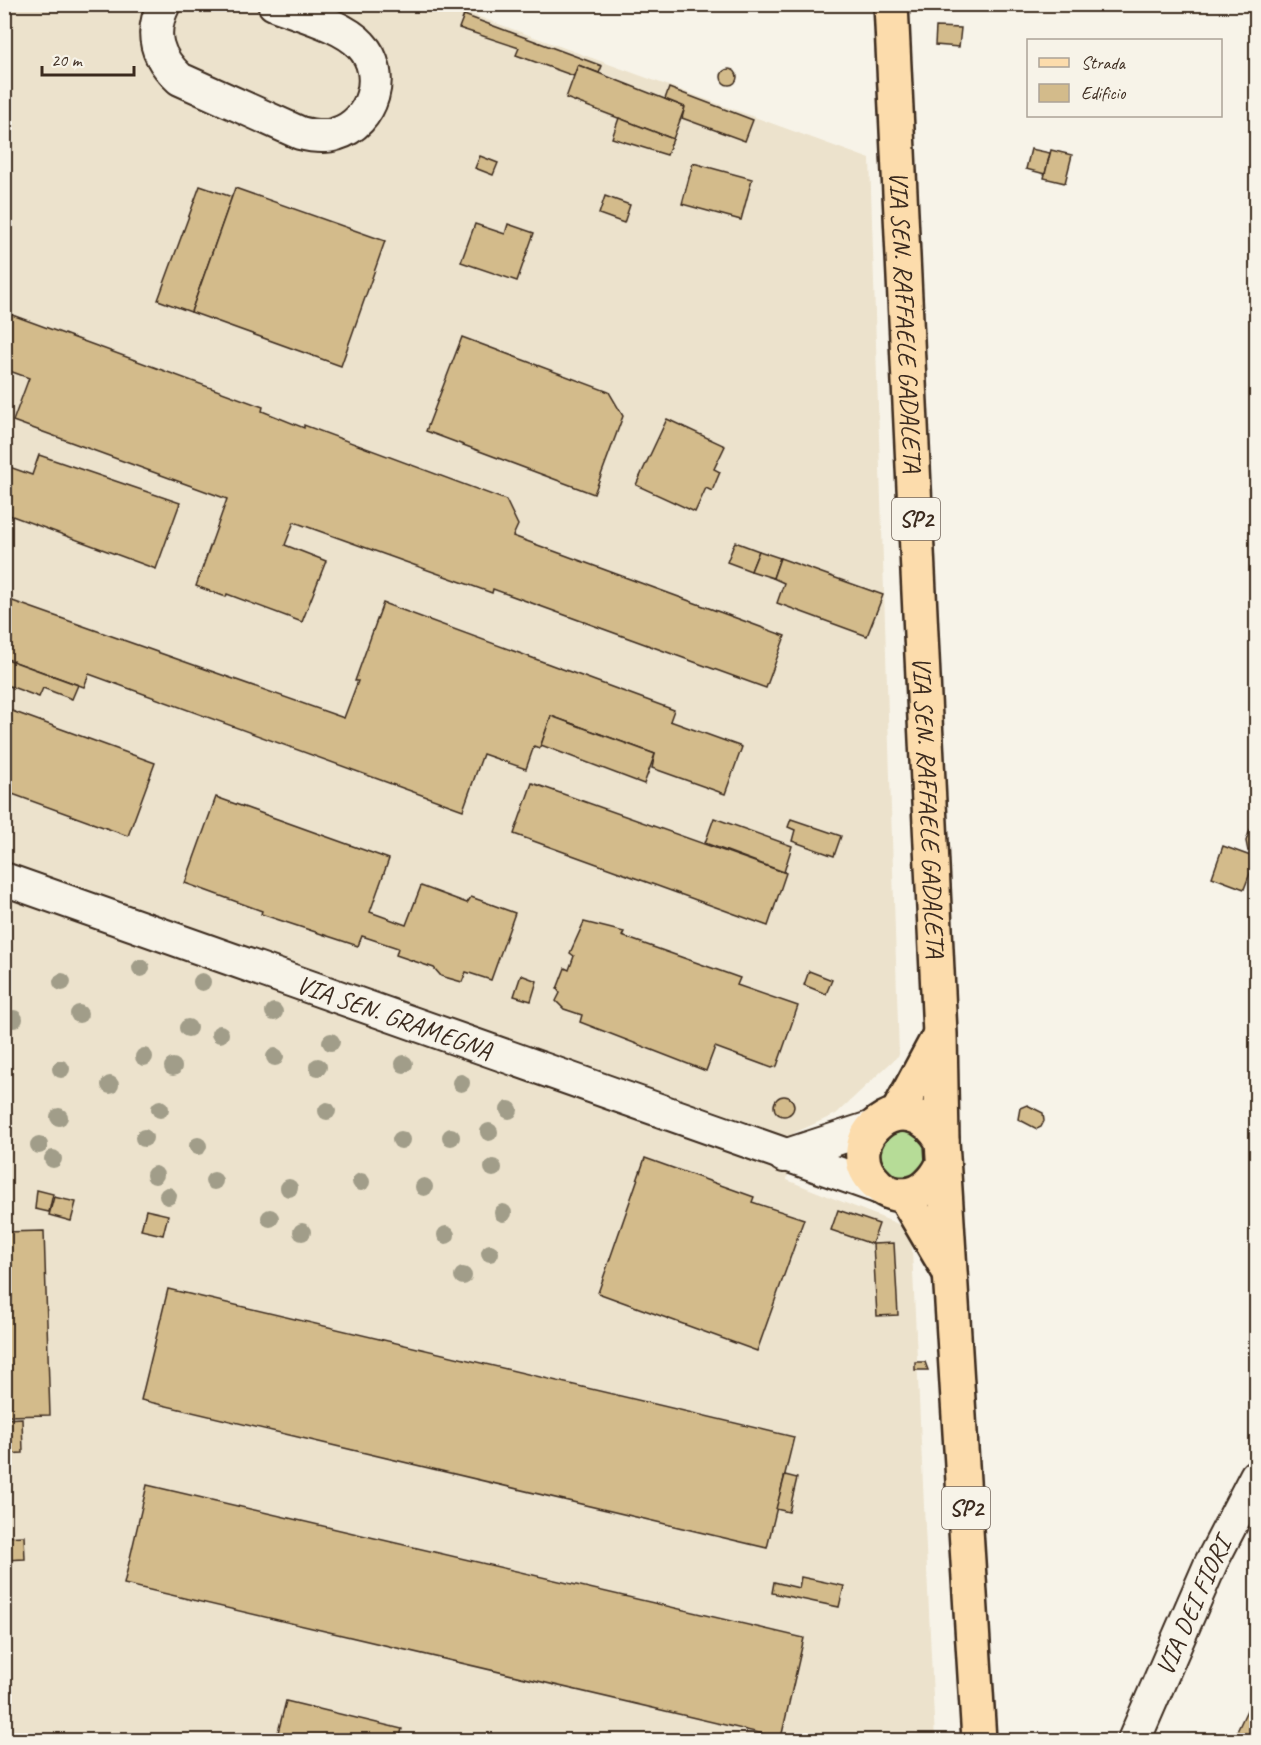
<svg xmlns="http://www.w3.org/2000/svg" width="1261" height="1745" viewBox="0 0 1261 1745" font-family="Caveat,sans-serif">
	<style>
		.built { fill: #ece2cc }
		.green { fill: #b6dc97; stroke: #78835a; stroke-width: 1.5 }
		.building { fill: #d3bb8b; stroke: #3b2a1e; stroke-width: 1.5 }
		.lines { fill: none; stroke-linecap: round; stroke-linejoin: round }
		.minor-casing { stroke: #3b2a1e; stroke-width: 36 }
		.primary-casing { stroke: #3b2a1e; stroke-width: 38 }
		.minor { stroke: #f7f3e8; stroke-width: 32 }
		.primary { stroke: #fcdcac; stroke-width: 33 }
		.tree { fill: #a19d89 }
		.labels { text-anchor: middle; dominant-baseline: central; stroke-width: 4.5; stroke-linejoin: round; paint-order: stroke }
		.shield { fill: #f7f3e8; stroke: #73665b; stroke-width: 1.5 }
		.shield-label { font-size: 24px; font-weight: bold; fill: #3b2a1e }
		.street-label { font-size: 26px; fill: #3b2a1e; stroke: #f7f3e8 }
	</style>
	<rect width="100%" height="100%" fill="#f7f3e8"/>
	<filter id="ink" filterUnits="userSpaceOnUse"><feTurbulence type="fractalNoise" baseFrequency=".0167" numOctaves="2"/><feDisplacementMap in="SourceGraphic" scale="12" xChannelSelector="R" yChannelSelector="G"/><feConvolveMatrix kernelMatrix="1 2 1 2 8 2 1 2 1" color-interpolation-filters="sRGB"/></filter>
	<g filter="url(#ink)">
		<path class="built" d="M5 5H446L870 159 899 1055 836 1114 794 1133 787 1180 911 1229 935 1740H5Z"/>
		<path class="green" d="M894 1124 923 1136 927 1152 925 1161 912 1175 894 1177 878 1167 875 1140Z"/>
		<g class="building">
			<path d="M464 15 602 66 599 73 578 65 574 76 516 55 519 48 459 28Z"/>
			<path d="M936 27 961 28 959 47 935 45Z"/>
			<path d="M578 65 685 107 673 139 566 98Z"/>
			<circle cx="729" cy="77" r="8"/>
			<path d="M669 88 753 120 745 141 682 118 685 107 665 99Z"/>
			<path d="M619 118 673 139 667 155 612 138Z"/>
			<path d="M1031 149 1050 153 1045 174 1026 169Z"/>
			<path d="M1051 150 1072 155 1065 183 1044 178Z"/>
			<path d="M480 156 498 163 493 175 475 168Z"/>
			<path d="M693 163 752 179 741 220 682 204Z"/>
			<path d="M200 186 232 197 191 312 158 300Z"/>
			<path d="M235 188 385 241 341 366 191 312Z"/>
			<path d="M605 196 630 205 624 223 599 214Z"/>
			<path d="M475 224 505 234 508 224 534 233 517 281 461 262Z"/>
			<path d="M4 312 263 407 262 411 304 428V425L506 500 518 525 513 536 785 636 766 688 493 589 492 593 294 522 285 545 326 561 302 622 227 594 226 597 196 586 227 499 13 421 29 378 4 369Z"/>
			<path d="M462 337 609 392 623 416 594 494 426 431Z"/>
			<path d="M667 419 725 446 714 469 720 472 712 491 706 488 695 512 636 485Z"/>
			<path d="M39 455 180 503 156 569 4 513V465L32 475Z"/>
			<path d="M735 542 759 551 751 571 727 562Z"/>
			<path d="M759 551 780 558 773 578 751 571Z"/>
			<path d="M780 558 883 595 867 636 777 603 784 583 773 578Z"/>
			<path d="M4 598 344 718 358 681H355L383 603 674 710 670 721 742 747 725 794 652 768 655 754 551 716 541 745 539 748 534 746 526 769 483 754 463 810 89 674 84 687 4 658Z"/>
			<path d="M4 658 78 685 72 699 43 688 39 697 4 684Z"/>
			<path d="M12 711 155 763 128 836 4 791V731Z"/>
			<path d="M551 716 655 754 644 784 541 745Z"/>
			<path d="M532 783 786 873 768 926 514 834Z"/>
			<path d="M216 797 389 859 370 912 406 925 421 886 467 903 471 897 515 913 491 980 466 972 462 982 441 976 434 968 396 955 398 948 362 936 358 946 261 914 262 911 185 883Z"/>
			<path d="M714 818 792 846 784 872 705 843Z"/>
			<path d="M791 819 841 836 834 856 792 841 795 830 788 827Z"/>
			<path d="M1256 825V849L1248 851 1246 841 1250 830Z"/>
			<path d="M1223 846 1256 858 1244 889 1212 877Z"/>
			<path d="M584 922 624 932 622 936 740 978 737 985 798 1006 777 1066 772 1068 715 1047 706 1071 580 1022 582 1015 564 1009 556 1001 560 993 557 989 565 968 569 970 574 956 570 953Z"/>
			<path d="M809 971 832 980 826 994 804 985Z"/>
			<path d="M521 975 537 981 531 1001 514 996Z"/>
			<circle cx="784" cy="1106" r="10"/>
			<path d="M1027 1105 1043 1113 1044 1121 1041 1127 1037 1129 1018 1119 1020 1108Z"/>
			<path d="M645 1158 754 1197 752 1202 804 1219 757 1351 598 1293Z"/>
			<path d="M37 1190 53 1194 49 1212 35 1209Z"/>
			<path d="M54 1197 76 1202 71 1221 49 1215Z"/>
			<path d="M146 1210 168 1215 163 1235 141 1230Z"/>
			<path d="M838 1210 879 1224 872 1244 831 1230Z"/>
			<path d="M44 1231 50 1415 4 1416V1232Z"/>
			<path d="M894 1243 898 1315 877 1316 873 1244Z"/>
			<path d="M168 1289 794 1437 767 1548 141 1400Z"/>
			<path d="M915 1362H925L928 1370H915Z"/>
			<path d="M22 1418 23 1453 4 1454V1419Z"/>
			<path d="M785 1475 797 1478 789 1512 776 1509Z"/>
			<path d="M147 1485 804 1638 781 1738 124 1584Z"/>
			<path d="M24 1536 25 1559 4 1560V1537Z"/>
			<path d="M801 1577 844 1586 839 1607 772 1593 774 1582 799 1588Z"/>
			<path d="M286 1701 402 1729 399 1740H276Z"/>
			<path d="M1248 1708 1256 1712V1740H1233Z"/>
			<path d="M1188 1735 1204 1740H1186Z"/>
		</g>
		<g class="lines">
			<defs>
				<g id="minor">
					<path d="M164 4C149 34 156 57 180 79L300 133C312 136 324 138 336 134 373 123 388 73 361 45 343 25 299 14 274 4"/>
					<path id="s1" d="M4 879 880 1188"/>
					<path d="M784 1156 873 1127"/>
					<path id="s2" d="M1134 1740 1211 1563 1256 1476"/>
				</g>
				<g id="primary">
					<path id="s3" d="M891 4 940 1034 942 1141"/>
					<path d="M897 1114 939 1036"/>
					<path d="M942 1166C934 1182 923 1194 905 1195 894 1195 883 1191 876 1183 833 1142 905 1077 942 1141L979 1740"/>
					<path d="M904 1195 947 1268"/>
				</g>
			</defs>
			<use href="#minor" class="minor-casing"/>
			<use href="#primary" class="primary-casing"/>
			<use href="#minor" class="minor"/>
			<use href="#primary" class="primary"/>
		</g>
		<g class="tree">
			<circle cx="141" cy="968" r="9"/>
			<circle cx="62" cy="982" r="9"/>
			<circle cx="202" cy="982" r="9"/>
			<circle cx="274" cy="1012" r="9"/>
			<circle cx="79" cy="1014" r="9"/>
			<circle cx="14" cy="1019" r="9"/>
			<circle cx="188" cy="1028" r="9"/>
			<circle cx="220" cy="1034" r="9"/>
			<circle cx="331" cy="1042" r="9"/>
			<circle cx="144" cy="1057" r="9"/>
			<circle cx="275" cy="1057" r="9"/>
			<circle cx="404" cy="1064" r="9"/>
			<circle cx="173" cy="1067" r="9"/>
			<circle cx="318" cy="1067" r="9"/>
			<circle cx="61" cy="1069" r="9"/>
			<circle cx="461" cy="1083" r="9"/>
			<circle cx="110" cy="1085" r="9"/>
			<circle cx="160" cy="1109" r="9"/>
			<circle cx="509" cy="1110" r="9"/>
			<circle cx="327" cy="1111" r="9"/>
			<circle cx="59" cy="1117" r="9"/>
			<circle cx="489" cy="1132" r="9"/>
			<circle cx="451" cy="1137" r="9"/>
			<circle cx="144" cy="1138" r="9"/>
			<circle cx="401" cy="1140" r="9"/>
			<circle cx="39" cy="1145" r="9"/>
			<circle cx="198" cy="1146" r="9"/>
			<circle cx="53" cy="1159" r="9"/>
			<circle cx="493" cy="1168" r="9"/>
			<circle cx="155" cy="1175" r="9"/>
			<circle cx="214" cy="1181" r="9"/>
			<circle cx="361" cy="1182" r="9"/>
			<circle cx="424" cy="1187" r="9"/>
			<circle cx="289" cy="1188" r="9"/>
			<circle cx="168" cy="1196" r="9"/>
			<circle cx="503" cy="1213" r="9"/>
			<circle cx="270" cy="1218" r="9"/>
			<circle cx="302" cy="1232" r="9"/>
			<circle cx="446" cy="1235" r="9"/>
			<circle cx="490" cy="1253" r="9"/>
			<circle cx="463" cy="1276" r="9"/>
		</g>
	</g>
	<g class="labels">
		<g class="shield">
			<rect x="892" y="498" width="48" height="42" rx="4.5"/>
			<rect x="942" y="1487" width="48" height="42" rx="4.5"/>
		</g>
		<g class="shield-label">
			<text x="916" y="519">SP2</text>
			<text x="966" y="1508">SP2</text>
		</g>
		<g class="street-label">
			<text stroke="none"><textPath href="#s3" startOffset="318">VIA SEN. RAFFAELE GADALETA</textPath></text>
			<text stroke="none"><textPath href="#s3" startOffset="804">VIA SEN. RAFFAELE GADALETA</textPath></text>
			<text stroke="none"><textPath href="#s1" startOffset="414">VIA SEN. GRAMEGNA</textPath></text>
			<text stroke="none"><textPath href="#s2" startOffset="146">VIA DEI FIORI</textPath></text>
		</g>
	</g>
	<rect width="1261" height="1745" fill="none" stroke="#f7f3e8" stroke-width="24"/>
	<rect x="12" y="12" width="1237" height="1721" fill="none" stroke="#3b2a1e" stroke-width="2" filter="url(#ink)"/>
	<rect x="1027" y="39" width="195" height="78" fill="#f7f3e8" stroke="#aca397" stroke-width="1.5"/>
	<rect x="1039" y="58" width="30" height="9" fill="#fcdcac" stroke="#aca397" stroke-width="1.5"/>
	<text x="1081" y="69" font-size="18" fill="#3b2a1e">Strada</text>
	<rect x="1039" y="84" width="30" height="18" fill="#d3bb8b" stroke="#aca397" stroke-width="1.5"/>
	<text x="1081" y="99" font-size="18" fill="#3b2a1e">Edificio</text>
	<path d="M42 66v9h92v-9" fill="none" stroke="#3b2a1e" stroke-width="3"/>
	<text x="51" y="66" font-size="18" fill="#3b2a1e" stroke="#f7f3e8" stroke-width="4.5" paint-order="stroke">20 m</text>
</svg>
